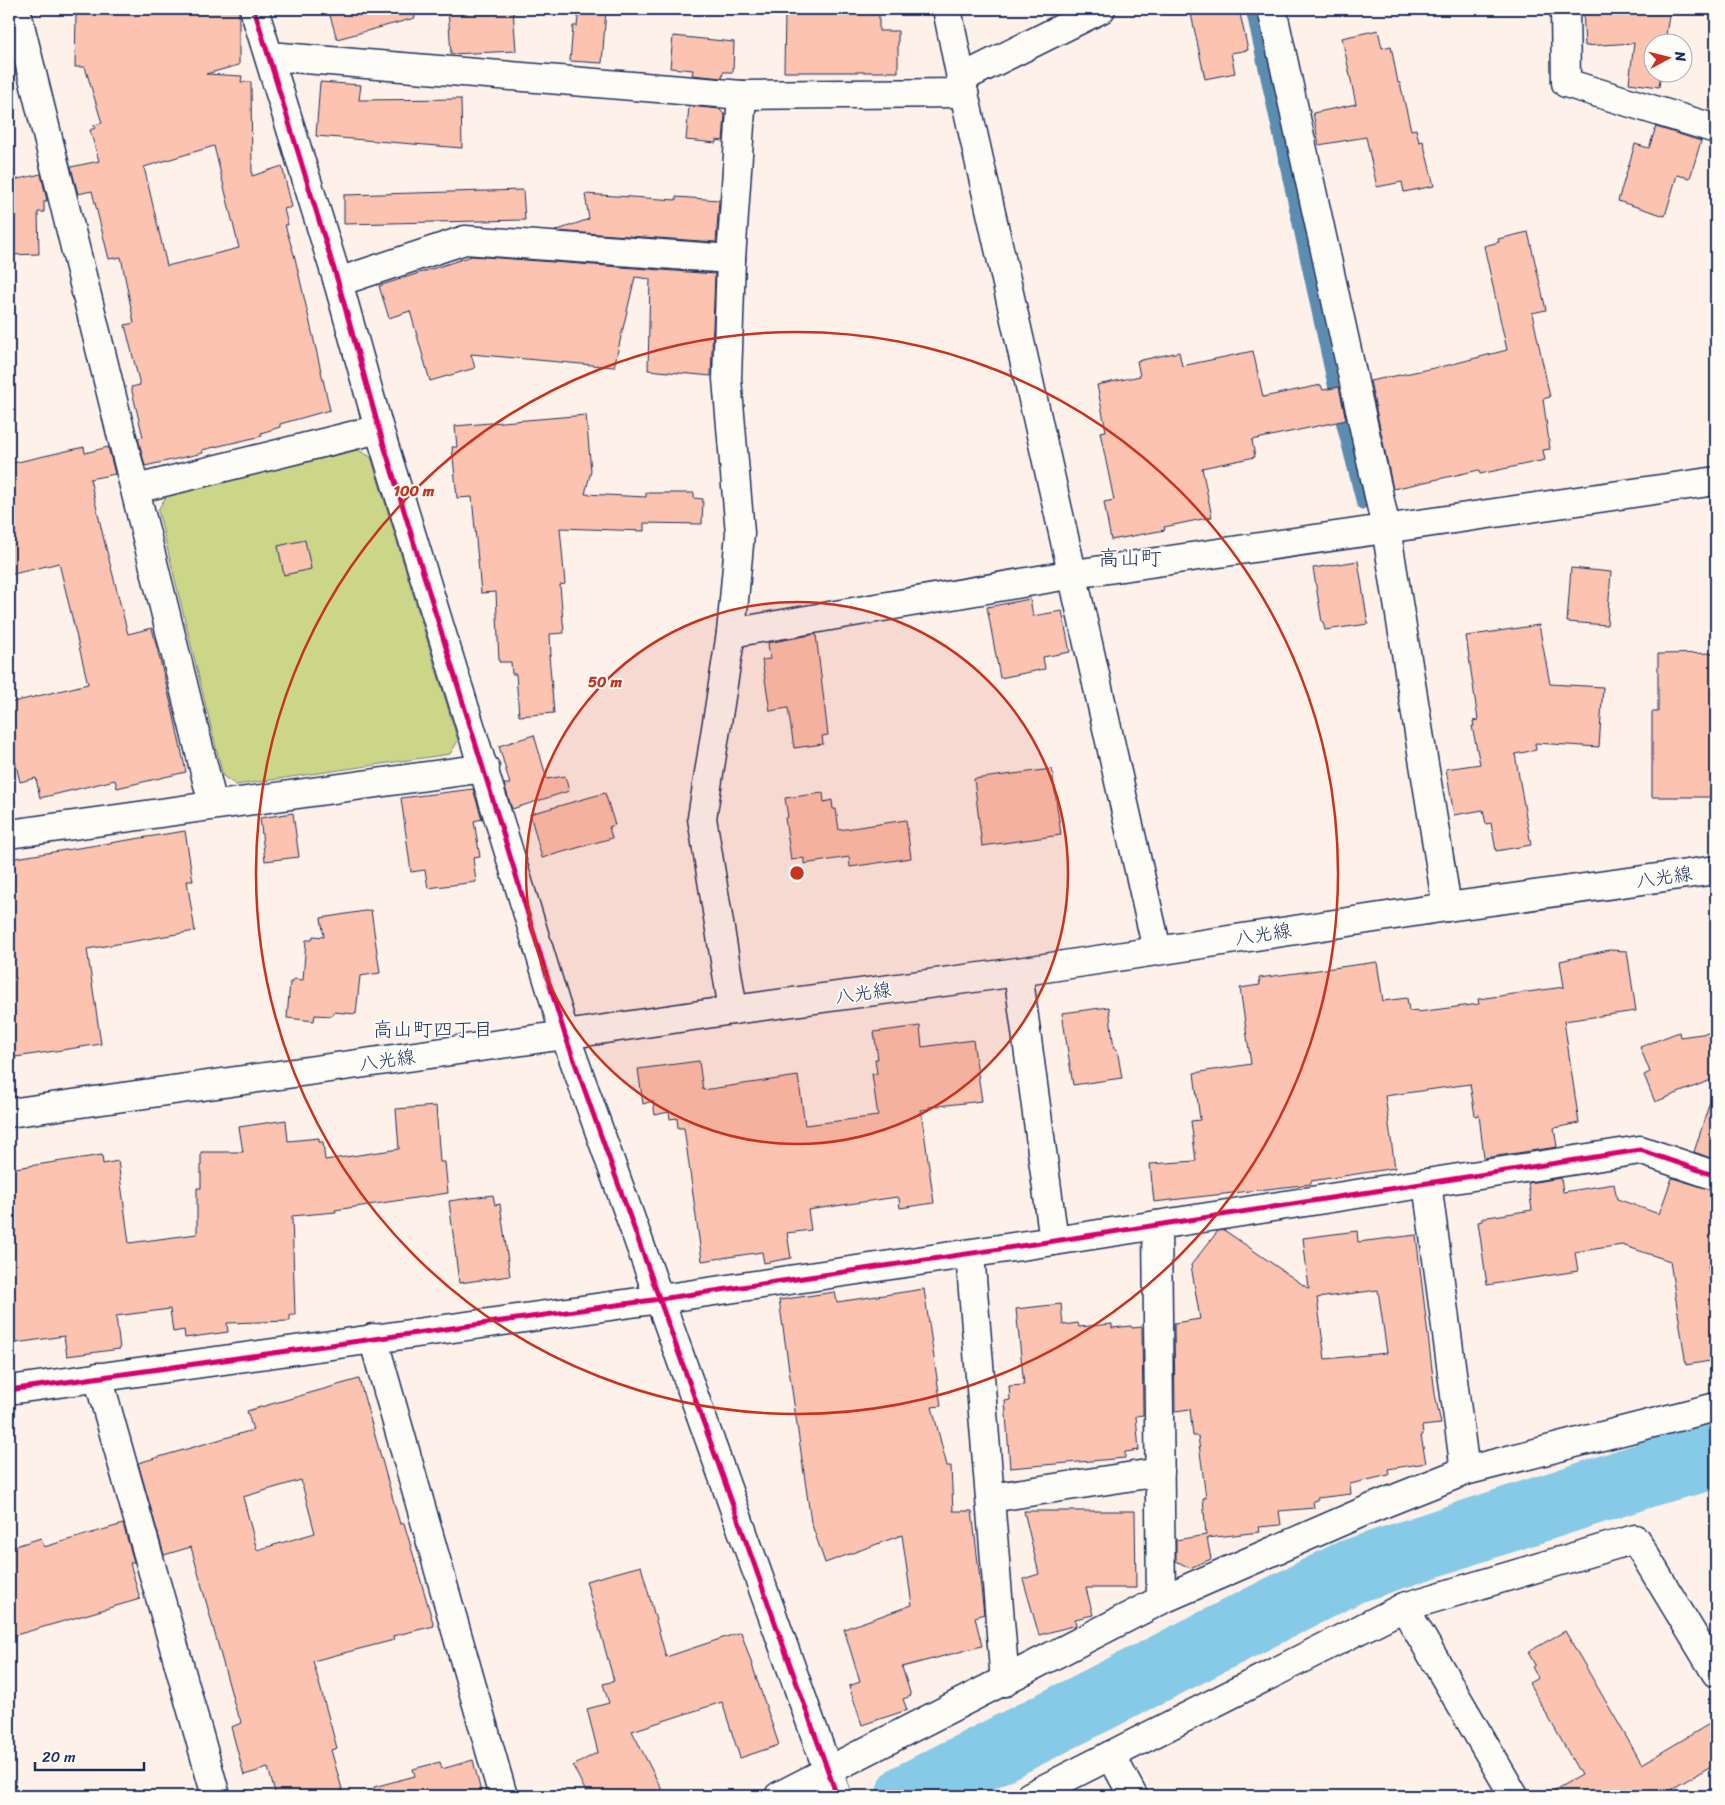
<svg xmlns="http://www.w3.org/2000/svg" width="1725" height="1805" viewBox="0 0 1725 1805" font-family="Sriracha,'Klee One',sans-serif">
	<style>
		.green { fill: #cbd689; stroke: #738274 }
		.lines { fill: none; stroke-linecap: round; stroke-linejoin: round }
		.stream { stroke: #5b8cb0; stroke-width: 11 }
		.river { stroke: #86cae7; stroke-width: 65 }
		.building { fill: #fbc3b0; stroke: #1b2f5e; fill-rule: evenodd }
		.minor-casing { stroke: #1b2f5e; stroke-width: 31 }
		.minor { stroke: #fdfcf7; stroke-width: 28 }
		.cycleway-casing { stroke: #fdfcf7; stroke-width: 8 }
		.cycleway { stroke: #d6006c; stroke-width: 5 }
		.ring { fill: none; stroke: #c8321e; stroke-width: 2.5 }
		.labels { text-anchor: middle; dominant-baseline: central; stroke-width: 4; stroke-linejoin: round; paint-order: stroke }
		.street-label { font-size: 19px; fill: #1b2f5e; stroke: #fdfcf7 }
		.neighbourhood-label { font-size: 20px; fill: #1b2f5e; stroke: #fdfcf7 }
		.quarter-label { font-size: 21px; fill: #1b2f5e; stroke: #fdfcf7 }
		.centre { fill: #c8321e; stroke: #fdfcf7; stroke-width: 2.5 }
		.ring-label { font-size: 15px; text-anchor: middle; font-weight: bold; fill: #c8321e; stroke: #fdfcf7; stroke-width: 4; stroke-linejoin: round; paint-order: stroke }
	</style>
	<rect width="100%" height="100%" fill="#fdf1e9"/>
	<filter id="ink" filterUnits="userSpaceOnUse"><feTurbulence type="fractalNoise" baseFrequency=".02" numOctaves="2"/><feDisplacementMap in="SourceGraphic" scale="10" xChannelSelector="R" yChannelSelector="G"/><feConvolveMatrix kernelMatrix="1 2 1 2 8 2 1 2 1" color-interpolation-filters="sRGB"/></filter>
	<g filter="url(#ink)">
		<path class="green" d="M358 450 371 457 458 741 450 754 236 785 223 776 158 510 167 495Z"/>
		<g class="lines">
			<path class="stream" d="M1251 9 1341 421 1362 504"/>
			<path class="river" d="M908 1796 1350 1572 1479 1529 1655 1472 1716 1456"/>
		</g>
		<g class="building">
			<path d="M118 9H239V65L206 74 242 76 241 82H251L252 176 282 166 292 207 284 209 288 225H285L295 258 330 410 280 424V427L261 433 262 436 202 450 203 453 145 466 138 438 143 437 131 387 140 385 125 325 134 323 121 257 109 259 92 191 78 194 71 167 99 161 90 130 95 128 94 125 102 123 85 67H75L76 14H83L82 11H118ZM214 146 239 248 167 266 144 167Z"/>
			<path d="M328 9H414L415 18 337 39Z"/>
			<path d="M448 9H513L516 51 451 54Z"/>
			<path d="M579 9 606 10 602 63 570 61 573 26H577Z"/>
			<path d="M1190 9H1239L1248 50 1231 53 1235 73 1205 79Z"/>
			<path d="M1583 9H1670L1665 42H1652V72H1661L1659 87 1629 83 1634 43 1585 46Z"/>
			<path d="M785 12H879V31H898V72H784Z"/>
			<path d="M1378 30 1382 48 1391 46 1398 83H1400L1411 130 1416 129 1419 142 1423 141 1434 186 1404 192 1402 182 1377 187 1366 137 1319 145 1313 113 1356 104 1342 38Z"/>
			<path d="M673 36 734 42 733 72H723L722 78 692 75 693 70 670 68Z"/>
			<path d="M320 82 361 85 359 100 461 99 462 148 316 136Z"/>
			<path d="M689 106 719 109 725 115 723 141 716 140V143L686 140Z"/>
			<path d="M1656 127 1701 141 1690 178 1677 175 1665 216 1618 201 1635 144 1649 148Z"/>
			<path d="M41 174 47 201H44V212H38L39 254 9 255V181Z"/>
			<path d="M523 190 525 220 344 224V195Z"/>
			<path d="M585 194 676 200V197L719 200 716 242 555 231 589 219Z"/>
			<path d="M1528 232 1546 310 1532 313 1550 397 1543 399 1550 449 1543 450 1545 460 1480 474 1479 470 1393 489 1370 381 1449 365 1507 350 1484 246 1499 242 1498 239Z"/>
			<path d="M472 256 715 274 711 376 648 370 650 279 635 277 614 367 471 354 475 368 430 381 410 311 389 318 379 286Z"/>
			<path d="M1253 351 1263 397 1321 385 1323 390 1339 387 1346 420 1252 440 1255 457 1202 468 1212 517 1164 527 1165 530 1111 540 1104 502 1114 500 1100 432 1106 431 1097 385 1140 376 1137 361 1179 352 1182 366Z"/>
			<path d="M586 415 591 471 585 494 646 497V493H694V498L703 499 702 524 644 523V531L560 528 565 584 560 585 564 633 550 634 551 656 549 655 554 713 519 716 516 674H512L511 662H499L496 592 481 593 472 497 457 498 452 447H457L455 426Z"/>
			<path d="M84 447 85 453 108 447 115 474 90 479 104 540 128 634 152 628 173 712 186 772 117 788 115 780 40 798 36 778 20 782 9 736V703L88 684 59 563 9 575V464Z"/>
			<path d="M305 540 311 569 284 575 278 546Z"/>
			<path d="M1358 561 1368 624 1325 630 1323 622H1322L1313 568Z"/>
			<path d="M1571 568 1611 572 1607 625 1567 622Z"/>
			<path d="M1030 599 1033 616 1062 611 1070 652 1043 657 1045 669 1000 678 987 607Z"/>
			<path d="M1539 625 1550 684 1603 687 1599 747 1535 743 1536 750 1515 754 1531 845 1496 851 1491 823 1486 824 1483 810 1454 815 1446 769 1480 764 1472 726H1474L1473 721 1478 720 1466 636Z"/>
			<path d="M816 634 828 735 822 736 823 744 794 748 788 708 770 711 762 660 770 659 768 643Z"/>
			<path d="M1716 653V797H1652V712H1658V654Z"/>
			<path d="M534 735 547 779 565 776 569 791 512 809 504 784H510L499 746Z"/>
			<path d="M1052 769 1061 835 982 846 974 779Z"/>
			<path d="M473 789 482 819 474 821 480 857 473 858 476 882 428 888 425 870 411 872 401 798Z"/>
			<path d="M605 793 615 825 609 827 612 838 542 858 530 814Z"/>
			<path d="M823 793 824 802 832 800 833 809H836L839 830 906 820 911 858 850 867 849 857 804 864V858L791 860 785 818 788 817 785 798Z"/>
			<path d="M293 813 299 857 265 861 260 818Z"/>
			<path d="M185 831 193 881H187L195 931 87 949 101 1044 9 1058V859Z"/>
			<path d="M371 910 380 973 360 976 356 1014 333 1012 332 1016 315 1015 314 1021 287 1018 290 982H293V979L303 980 306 940H312L313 936 324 937 321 918Z"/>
			<path d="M1609 950 1627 951 1636 1011 1564 1021 1579 1123 1554 1128 1557 1147 1484 1158 1479 1115 1475 1116 1470 1084 1385 1096 1395 1168 1311 1181V1184L1154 1202 1150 1164 1196 1161 1191 1121 1200 1120 1194 1073 1251 1064 1240 988 1260 985 1259 978 1377 962 1383 1001 1407 998 1409 1011 1418 1010V1012L1479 1004 1478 999 1564 987 1560 961Z"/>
			<path d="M1109 1007 1114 1049H1117L1122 1078 1073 1085 1062 1013Z"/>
			<path d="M920 1026 922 1047 973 1040 982 1101 929 1107V1109L921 1110 934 1203 900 1208 899 1198 897 1197 808 1210 811 1230 787 1233 791 1258 764 1263 762 1252 702 1261 684 1128H678L677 1118 670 1119 669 1112 655 1115 653 1101 643 1104 638 1069 699 1061 703 1090 798 1076 805 1125 878 1116 872 1074H877L875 1059H878L874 1032Z"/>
			<path d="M1679 1032 1680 1037 1716 1032V1078L1655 1102 1644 1075 1650 1072 1640 1047Z"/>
			<path d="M1710 1102 1716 1103V1160L1694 1152Z"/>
			<path d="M436 1106 440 1162H445L448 1193 335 1210 336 1212 292 1216 295 1315H290V1321L227 1323 228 1332 185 1338 184 1330 173 1332 170 1309 116 1316 120 1349 67 1356 64 1336 9 1344V1169L102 1155 103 1164 118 1161 129 1243 197 1234V1188H201V1152H243L239 1127 286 1120 288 1141 319 1138V1142H323L325 1160 399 1149 396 1109Z"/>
			<path d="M1561 1178 1563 1192 1614 1184 1617 1199 1659 1214 1672 1178 1716 1191V1268L1708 1265 1716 1320V1360L1686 1365 1670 1261 1622 1245 1575 1252 1578 1271 1487 1285 1478 1222 1482 1221V1218L1532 1210 1528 1183Z"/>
			<path d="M493 1195 495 1205 500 1204 510 1276 459 1283 449 1201Z"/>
			<path d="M1224 1230 1309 1289 1303 1238 1357 1231 1358 1242 1416 1235 1435 1394 1441 1424 1422 1426 1423 1435 1421 1436 1426 1463 1388 1469 1389 1475 1350 1484 1351 1494 1317 1498V1500L1313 1501 1314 1508 1279 1511 1281 1525 1259 1527 1260 1532 1207 1538 1211 1559 1190 1568 1176 1561V1540L1206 1535 1203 1498H1206L1198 1436H1193L1190 1409 1175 1411 1174 1323 1200 1319 1191 1265 1218 1231ZM1378 1290 1387 1353 1325 1359 1317 1298Z"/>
			<path d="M924 1289 941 1406 932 1407 947 1466H951L953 1511H972L984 1614 975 1617 982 1646 902 1667 911 1696 903 1699 907 1710 862 1725 849 1686 860 1682 844 1629 912 1605 902 1535 825 1563 811 1522 779 1300 835 1292 837 1302Z"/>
			<path d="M1061 1304 1063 1325 1078 1323 1079 1327 1112 1324V1328L1131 1326 1132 1328 1142 1327 1143 1415 1136 1416 1139 1450 1125 1452V1458L1010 1468 1005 1401 1010 1400 1009 1386 1024 1385 1016 1309Z"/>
			<path d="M359 1379 400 1524 404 1523 434 1626 393 1636 394 1640 313 1661 337 1748 331 1750 344 1796H276L268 1768 244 1775 231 1727 242 1723 236 1710 191 1547 164 1555 138 1463 253 1430 247 1411ZM301 1480 315 1533 257 1550 243 1497Z"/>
			<path d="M1024 1511H1135L1136 1588H1086L1093 1615 1075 1619 1076 1625 1039 1635 1023 1579 1039 1574Z"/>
			<path d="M123 1524 134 1562 130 1563 140 1599 9 1637V1548L41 1538 44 1547Z"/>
			<path d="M641 1566 666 1657 741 1632 779 1745 740 1758 722 1702 632 1731 665 1796H588L573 1766 598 1752 587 1709 609 1703 603 1684 614 1681 586 1581Z"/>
			<path d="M1565 1631 1642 1764 1716 1720V1763L1660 1796H1544L1581 1775 1529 1683 1538 1678 1532 1667 1535 1665 1528 1652Z"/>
			<path d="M473 1760 482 1796H375L374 1787 415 1776 413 1769 440 1762 442 1769Z"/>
		</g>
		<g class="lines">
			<defs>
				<g id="minor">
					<path d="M16 9 213 805"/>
					<path d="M254 9 338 282 379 429 565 1035 837 1796"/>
					<path d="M947 9 964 93 1157 950"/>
					<path d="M1272 9 1386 528 1447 907"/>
					<path d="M1565 9 1566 83 1716 129"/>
					<path d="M269 56 742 95 964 93"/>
					<path d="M962 78 1101 9"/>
					<path d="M338 282 465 240 731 259"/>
					<path d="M136 489 379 429"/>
					<path d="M731 633 1074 574 1716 481"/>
					<path d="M9 834 485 768"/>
					<path d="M1018 972 1054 1241"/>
					<path d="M733 1010 702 818 731 633 740 533 727 379 731 259 742 95"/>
					<path d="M9 1113 565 1035 733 1010 1018 972 1447 907 1716 870"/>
					<path d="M1427 1183 1465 1471"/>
					<path d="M1157 1225 1161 1600"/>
					<path d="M970 1254 1005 1682"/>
					<path d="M373 1338 503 1796"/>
					<path d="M98 1377 216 1796"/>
					<path d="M9 1390 660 1299 1054 1241 1640 1150 1716 1176"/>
					<path d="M990 1498 1160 1472"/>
					<path d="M1404 1607 1514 1796"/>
					<path d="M1111 1755 1133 1796"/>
					<path d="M779 1796 1161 1600 1372 1508 1465 1471 1716 1407"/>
					<path d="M1030 1796 1404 1607 1635 1539 1716 1673"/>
				</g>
			</defs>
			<use href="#minor" class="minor-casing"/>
			<use href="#minor" class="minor"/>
			<defs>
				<g id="cycleway">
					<path d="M254 9 338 282 379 429 565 1035 837 1796"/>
					<path d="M9 1390 660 1299 1054 1241 1640 1150 1716 1176"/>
				</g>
			</defs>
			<use href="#cycleway" class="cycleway-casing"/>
			<use href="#cycleway" class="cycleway"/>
		</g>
	</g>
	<circle cx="797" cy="873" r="271" fill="#c8321e" fill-opacity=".12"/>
	<g class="ring">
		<circle cx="797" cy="873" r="271"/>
		<circle cx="797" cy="873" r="541"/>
	</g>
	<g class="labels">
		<g class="street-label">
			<text transform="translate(1664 877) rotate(-8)">八光線</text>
			<text transform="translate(1263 934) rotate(-9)">八光線</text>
			<text transform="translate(863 993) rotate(-8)">八光線</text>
			<text transform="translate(387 1060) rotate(-8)">八光線</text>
		</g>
		<g class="neighbourhood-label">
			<text x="433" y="1029">高山町四丁目</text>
		</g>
		<g class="quarter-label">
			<text x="1130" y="558">高山町</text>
		</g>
	</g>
	<circle cx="797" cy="873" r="8" class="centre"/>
	<g class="ring-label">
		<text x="414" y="496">100 m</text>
		<text x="605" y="687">50 m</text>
	</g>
	<rect width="1725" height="1805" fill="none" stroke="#fdfcf7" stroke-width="30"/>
	<rect x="15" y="15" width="1695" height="1775" fill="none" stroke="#1b2f5e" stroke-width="2" filter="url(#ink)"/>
	<g transform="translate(1668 58) rotate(83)"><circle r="24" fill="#fdfcf7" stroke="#a3aaba"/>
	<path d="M0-4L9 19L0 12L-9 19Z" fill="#c8321e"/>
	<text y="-8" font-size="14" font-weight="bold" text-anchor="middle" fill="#1b2f5e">N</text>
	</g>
	<path d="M35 1762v8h109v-8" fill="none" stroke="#1b2f5e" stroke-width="2.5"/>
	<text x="42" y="1762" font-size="15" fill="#1b2f5e" stroke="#fdfcf7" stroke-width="4" paint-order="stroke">20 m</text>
</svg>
